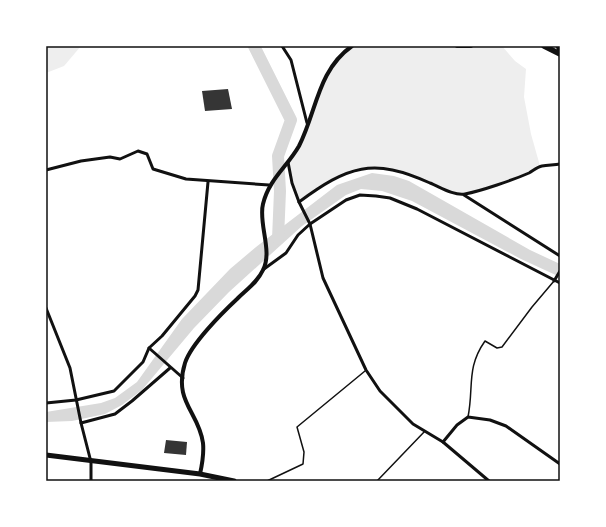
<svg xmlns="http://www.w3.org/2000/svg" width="606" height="527" viewBox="0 0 606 527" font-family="Inter,sans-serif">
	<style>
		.green { fill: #eee }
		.water { fill: #d9d9d9 }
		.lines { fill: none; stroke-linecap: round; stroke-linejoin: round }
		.river { stroke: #d9d9d9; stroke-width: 12 }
		.building { fill: #353535 }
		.service { stroke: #111; stroke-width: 1.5 }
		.minor { stroke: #111; stroke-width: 3 }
		.tertiary { stroke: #111; stroke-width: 4 }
		.trunk { stroke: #111; stroke-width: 5 }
		.motorway { stroke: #111; stroke-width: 5.5 }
		.neatline { fill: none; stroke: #111; stroke-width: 1.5 }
	</style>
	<rect width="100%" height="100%" fill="#fff"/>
	<g class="green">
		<path d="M46 46H81L64 66 46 73Z"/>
		<path d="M352 46H502L515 61 526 69 524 97 531 134 540 166C530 173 474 194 463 194 453 194 443 189 434 185 413 175 390 164 367 168 342 171 320 189 299 202L292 183 288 162 299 144 331 69Z"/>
	</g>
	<path class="water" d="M372 173 394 176 409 181 530 250 560 264V277L521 259 412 201 382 191 361 189 346 195 302 226 229 292 194 328 142 390 122 405 105 414 72 421 46 422V412L101 403 115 398 137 382 182 319 230 269 256 247 337 185Z"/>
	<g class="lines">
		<path class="river" d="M254 46 291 120 278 156 280 191 278 239"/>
	</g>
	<g class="building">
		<path d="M228 89 232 109 205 111 202 91Z"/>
		<path d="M166 440 187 442 186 455 164 453Z"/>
	</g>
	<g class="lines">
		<g class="service">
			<path d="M468 417C474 387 466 368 485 341L497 348 502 347 532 307 554 281"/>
			<path d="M267 481 303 464 304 452 297 427 365 371"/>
			<path d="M377 481 425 431"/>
		</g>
		<g class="minor">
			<path d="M282 46 291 60 307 123"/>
			<path d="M557 46 560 54"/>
			<path d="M288 162 292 183 299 202 310 224 323 278 366 370 380 391 413 424 443 442 489 481"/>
			<path d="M46 170 81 161 110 157 120 159 138 151 147 154 153 169 186 179 269 185"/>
			<path d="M464 195 560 256"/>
			<path d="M299 202C348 166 373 157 430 183 440 187 454 196 465 194 481 191 513 180 529 173 533 171 537 167 542 166 548 165 554 165 560 164"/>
			<path d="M264 269 286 253 298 235 310 224 346 200 360 195 376 196 390 198 417 209 560 283"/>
			<path d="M554 281 560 271"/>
			<path d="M46 308 70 368 81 423 91 462V481"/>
			<path d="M149 348 183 378"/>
			<path d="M46 403 76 400 114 391 143 362 149 348 162 336 195 296 198 290 208 182"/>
			<path d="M81 423 115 414 132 401 170 368"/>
			<path d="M443 442 457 425 468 417 490 420 506 426 560 464"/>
		</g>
		<g class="tertiary">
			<path d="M457 46H471"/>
			<path d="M200 474C202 465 204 453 203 443 199 412 173 402 185 363 191 344 222 313 237 299 246 290 257 283 263 270 273 251 258 223 263 204 269 179 287 167 299 146 317 111 317 71 352 46"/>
		</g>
		<path class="trunk" d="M46 455 200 474 234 481"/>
		<path class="motorway" d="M544 46 560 54"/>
	</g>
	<rect width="606" height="527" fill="none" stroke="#ffffff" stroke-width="94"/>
	<rect x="47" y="47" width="512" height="433" class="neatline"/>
</svg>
